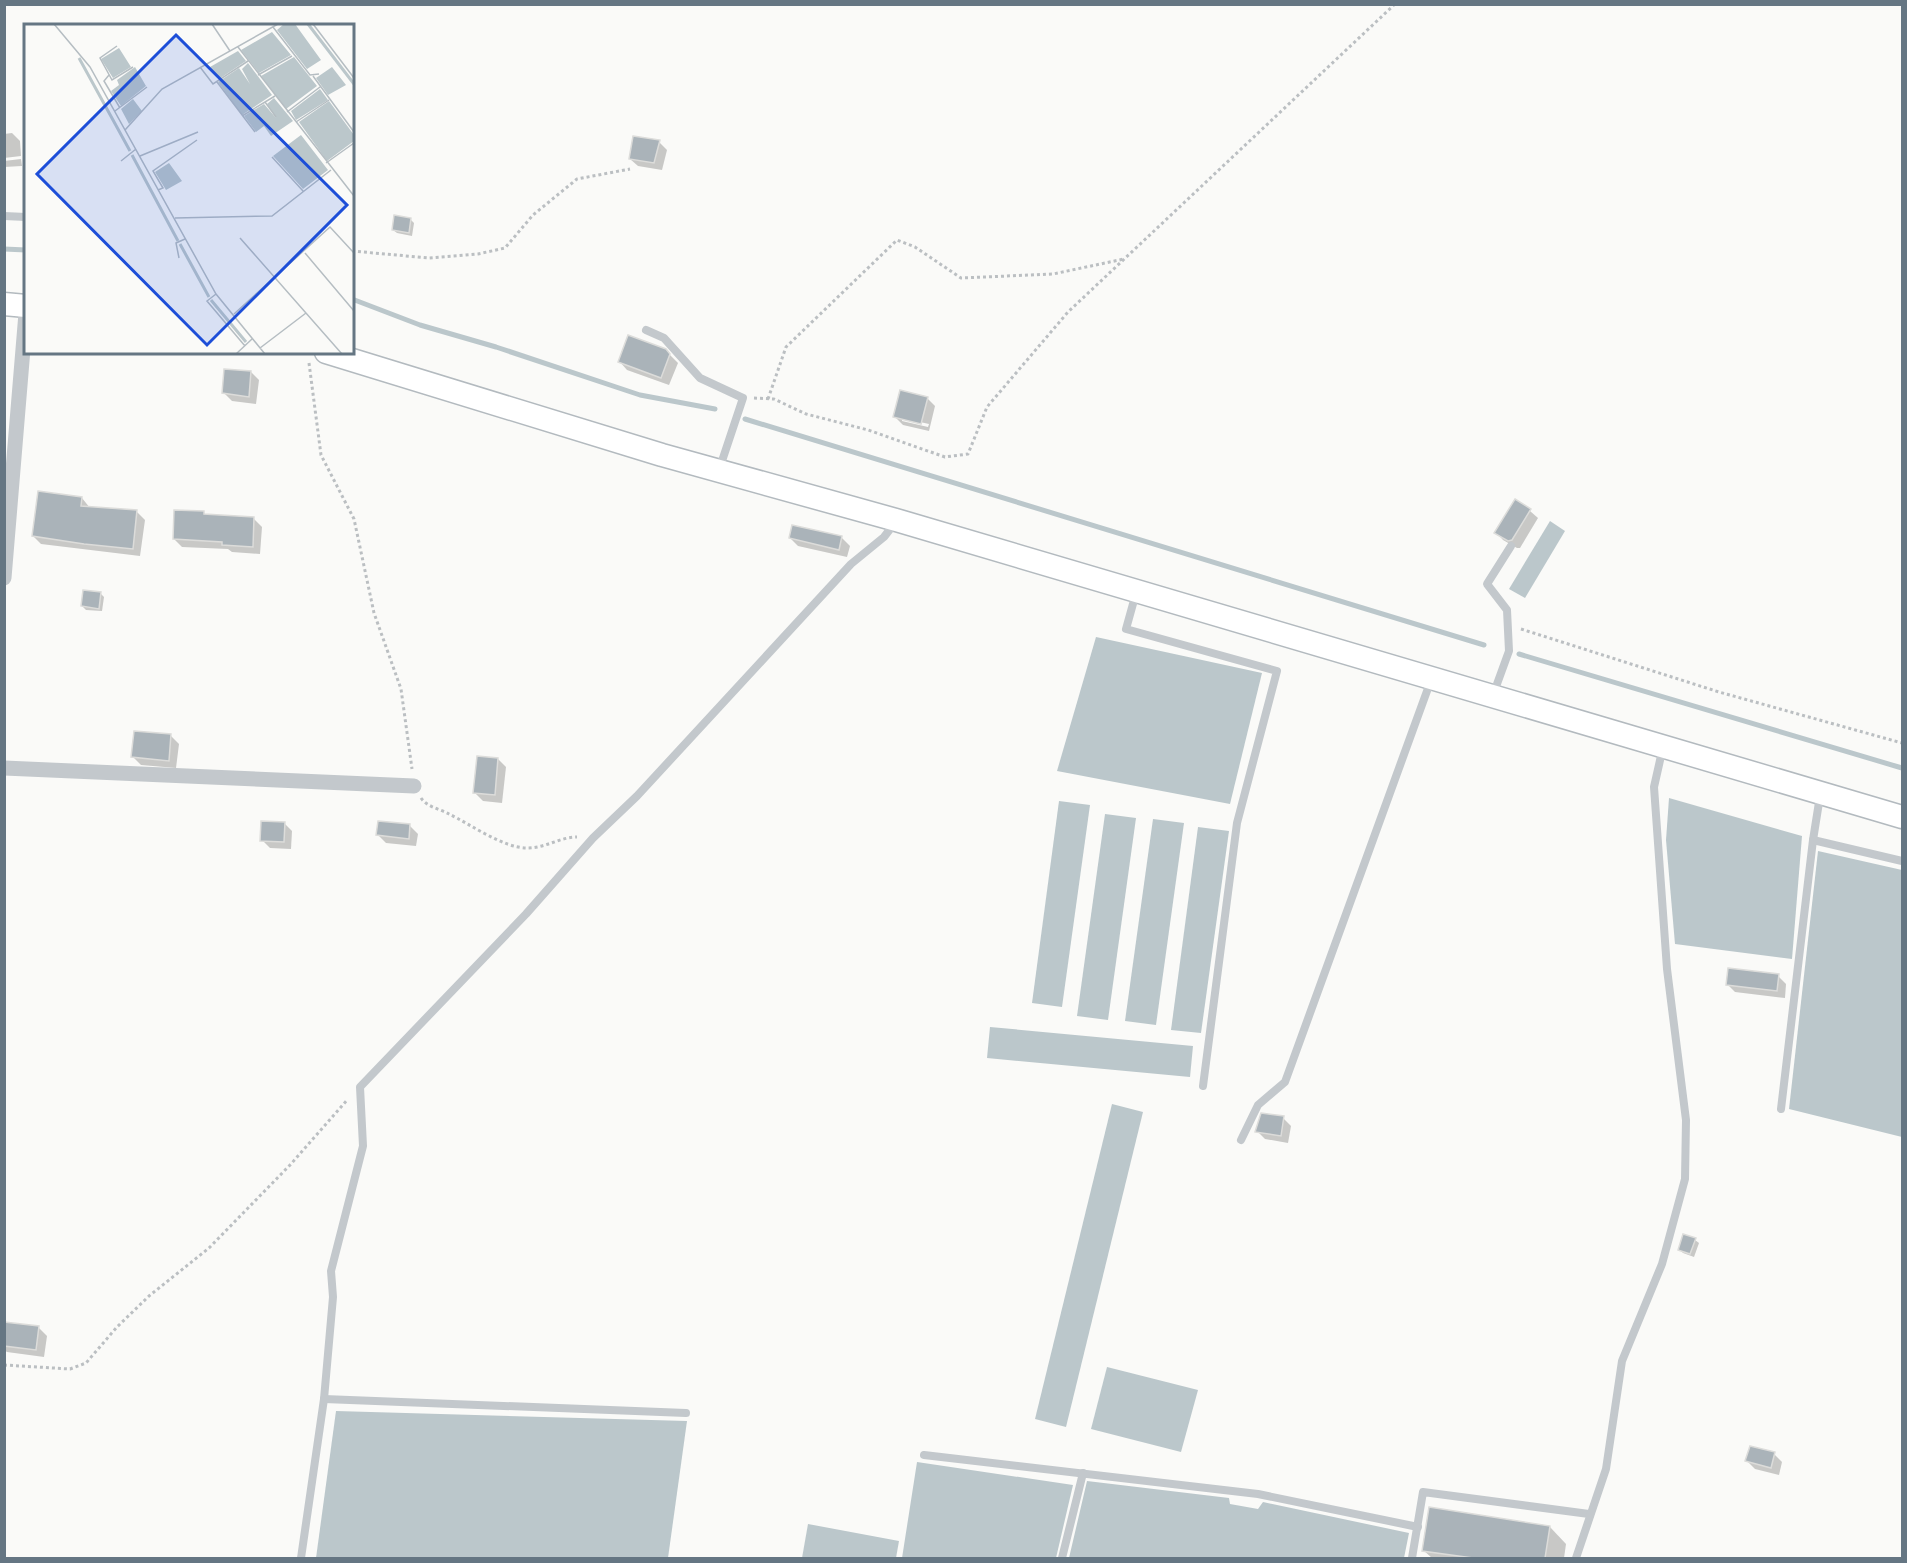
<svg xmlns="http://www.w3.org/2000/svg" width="1907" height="1563" viewBox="0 0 1907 1563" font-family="Arial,sans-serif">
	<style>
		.water { fill: #bbc7cb }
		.shadow { fill: #0003; fill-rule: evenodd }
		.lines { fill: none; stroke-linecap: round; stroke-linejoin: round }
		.stream { stroke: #bbc7cb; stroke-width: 5 }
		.building { fill: #aab3b9; stroke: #dcdcda; stroke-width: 1.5 }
		.secondary-casing { stroke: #b3babf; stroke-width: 25 }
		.path { stroke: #bbbfc2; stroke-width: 3; stroke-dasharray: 3 3; stroke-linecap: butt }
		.service { stroke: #c3c8cc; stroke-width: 8 }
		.minor { stroke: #c3c8cc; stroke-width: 15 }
		.secondary { stroke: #fff; stroke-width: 22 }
		.inset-river { fill: none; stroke: #bbc7cb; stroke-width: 3 }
		.inset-road { fill: none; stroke: #b5bdc2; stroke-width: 1.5 }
		.view { fill: #1d4ed8; fill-opacity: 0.15; stroke: #1d4ed8; stroke-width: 3 }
		.inset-edge { fill: none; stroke: #657683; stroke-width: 3 }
	</style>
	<rect width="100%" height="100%" fill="#fafaf8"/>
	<g class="water">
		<path d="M1550 521 1565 531 1525 598 1509 589Z"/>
		<path d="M1096 637 1262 673 1230 804 1057 771Z"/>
		<path d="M1669 798 1802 836 1792 959 1675 944 1666 840Z"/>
		<path d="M1059 801 1090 805 1062 1007 1032 1003Z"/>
		<path d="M1105 814 1136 818 1108 1020 1077 1016Z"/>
		<path d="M1153 819 1184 823 1156 1025 1125 1021Z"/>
		<path d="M1198 827 1229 831 1201 1033 1171 1030Z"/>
		<path d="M1818 851 1902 870V1137L1789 1109Z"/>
		<path d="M990 1027 1193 1046 1190 1077 987 1058Z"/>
		<path d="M1112 1104 1143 1112 1066 1427 1035 1419Z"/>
		<path d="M1107 1367 1198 1390 1181 1452 1091 1429Z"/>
		<path d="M336 1411 687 1421 668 1558H316Z"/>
		<path d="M917 1462 1073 1485 1056 1558H902Z"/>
		<path d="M1087 1481 1229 1498 1230 1504 1258 1509 1263 1502 1409 1533 1404 1558H1069Z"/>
		<path d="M808 1524 899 1541 896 1558H802Z"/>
	</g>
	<g class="shadow">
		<path d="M12 133 20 141 21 156 4 158V134Z"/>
		<path d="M659 142 667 150 662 170 638 166 630 159Z"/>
		<path d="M21 159 22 166 4 167V161Z"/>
		<path d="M410 219 414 223 412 236 397 233 393 230Z"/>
		<path d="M665 350 678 363 669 385 627 370 620 362Z"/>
		<path d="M251 372 259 380 256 404 232 401 224 393Z"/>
		<path d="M927 398 935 406 929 431 903 425 895 417ZM902 418 929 424 928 427 902 421Z"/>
		<path d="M82 498 90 508 137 512 145 520 140 556 41 544 33 536Z"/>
		<path d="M1515 501 1530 511 1538 518 1520 548H1517L1503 540 1496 532Z"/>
		<path d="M204 513 207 516 254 519 262 527 260 554 232 552 228 549 182 547 174 539Z"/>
		<path d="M790 538H842L850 546 847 557 798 546Z"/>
		<path d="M100 593 104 597 102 611 86 610 82 606Z"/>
		<path d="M171 736 179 744 176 768 141 765 133 757Z"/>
		<path d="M498 759 506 767 502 803 483 801 475 793Z"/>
		<path d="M284 823 292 831 291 849 270 848 262 840Z"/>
		<path d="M410 826 418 834 416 846 386 843 378 835Z"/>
		<path d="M1778 976 1786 984 1785 998 1735 992 1727 984Z"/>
		<path d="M1283 1118 1291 1126 1288 1143 1265 1139 1257 1131Z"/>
		<path d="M1695 1240 1699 1243 1694 1257 1683 1253 1680 1250Z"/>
		<path d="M4 1323 39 1328 47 1336 44 1357 7 1352 4 1350Z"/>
		<path d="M1774 1454 1782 1462 1779 1475 1755 1469 1747 1461Z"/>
		<path d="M1550 1527 1566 1544 1564 1558H1432L1423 1550Z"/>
	</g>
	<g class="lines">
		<g class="stream">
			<path d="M4 249 26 250"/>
			<path d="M352 299 420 325 496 347 640 395 715 409"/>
			<path d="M745 419 1484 645"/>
			<path d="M1519 654 1902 768"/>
		</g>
	</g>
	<g class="building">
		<path d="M633 136 660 140 654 163 629 159Z"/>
		<path d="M394 215 411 218 409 233 392 230Z"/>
		<path d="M628 335 666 349 670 354 661 378 618 362Z"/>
		<path d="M224 369 251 371 249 397 222 393Z"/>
		<path d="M900 390 928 397 921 424 893 417Z"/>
		<path d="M38 491 82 497 81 506 137 510 133 549 84 544 32 536Z"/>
		<path d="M1515 499 1531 509 1512 540 1508 541 1494 533Z"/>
		<path d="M174 510 204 511V514L254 517 253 547 222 545V542L173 539Z"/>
		<path d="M792 525 842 536 839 550 789 538Z"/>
		<path d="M83 590 101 592 99 609 81 606Z"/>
		<path d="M134 731 171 734 169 761 131 757Z"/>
		<path d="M477 756 498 758 495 795 473 793Z"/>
		<path d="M261 821 285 822 284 842 260 841Z"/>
		<path d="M378 821 410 824 409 839 376 835Z"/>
		<path d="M1728 968 1779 974 1777 991 1726 985Z"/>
		<path d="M1261 1113 1284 1116 1281 1136 1255 1132Z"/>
		<path d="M1683 1234 1696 1238 1690 1254 1678 1250Z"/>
		<path d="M4 1322 39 1326 36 1350 4 1346Z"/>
		<path d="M1750 1446 1775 1452 1771 1468 1745 1461Z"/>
		<path d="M1429 1507 1550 1526 1545 1558H1473L1422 1551Z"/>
	</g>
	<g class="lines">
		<defs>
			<g id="secondary">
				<path d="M4 304 26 306"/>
				<path d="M326 352 662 455 896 520 1902 817"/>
			</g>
		</defs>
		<use href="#secondary" class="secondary-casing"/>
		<g class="path">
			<path d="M352 251 429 258 478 254 505 248 533 215 577 179 630 169"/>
			<path d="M309 363 321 455 354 519 374 613 401 689 412 769"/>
			<path d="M754 398 774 399 806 414 868 430 945 457 968 454 987 407 1068 312 1395 4"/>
			<path d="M768 399 786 347 897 240 915 247 961 278 1053 274 1124 259"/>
			<path d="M1521 629 1719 692 1902 743"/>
			<path d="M421 798C427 807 440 809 449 814 470 824 503 848 527 848 546 848 560 837 577 837"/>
			<path d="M4 1365 70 1369 86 1363 117 1327 149 1296 209 1248 291 1164 348 1099"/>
		</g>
		<g class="service">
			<path d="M4 216 26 217"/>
			<path d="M646 330 664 338 700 378 743 398 719 470"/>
			<path d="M1136 593 1126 629 1277 671 1237 823 1203 1086"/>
			<path d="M1493 695 1509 651 1507 610 1487 584 1511 546"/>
			<path d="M1813 840 1902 861"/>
			<path d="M1781 1109 1813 840 1820 796"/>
			<path d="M1241 1140 1258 1105 1285 1082 1431 680"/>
			<path d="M324 1399 686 1413"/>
			<path d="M924 1455 1258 1494 1418 1527"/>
			<path d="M301 1558 324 1399 333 1297 331 1271 363 1146 360 1087 526 914 593 838 637 796 851 564 884 537 894 524"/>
			<path d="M1062 1558 1083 1473"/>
			<path d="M1412 1558 1423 1492 1589 1514"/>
			<path d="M1576 1558 1606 1469 1622 1361 1662 1264 1685 1179 1686 1120 1667 969 1654 787 1663 747"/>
		</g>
		<g class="minor">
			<path d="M4 578 26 313"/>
			<path d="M4 768 414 786"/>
		</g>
		<use href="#secondary" class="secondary"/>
	</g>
	<g transform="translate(24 24)">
		<rect width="330" height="330" fill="#fafaf8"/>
		<path d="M260 0H271L297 36 283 45 253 6ZM248 8 267 31 235 49 217 26ZM95 24 107 43 89 54 77 35ZM214 27 222 37 195 55 186 43ZM270 33 293 62 262 85 237 52ZM224 39 248 71 218 91 194 58 215 44 226 60 218 45ZM111 43 122 62 97 82 87 67 95 61 93 56ZM308 43 322 61 304 71 292 54ZM296 65 304 76 272 96 267 87ZM250 74 269 97 247 112 240 102 232 108 220 92 240 80 252 94 243 80ZM109 75 118 87 105 100 97 85ZM305 77 330 111V117L303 137 275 98ZM277 111 304 146 279 165 249 132ZM145 139 158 157 142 166 131 148Z" fill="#bbc7cb"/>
		<path class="inset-river" d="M284 0 330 60M55 34 106 127M108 131 154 217M156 220 185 273M187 276 222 318"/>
		<path class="inset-road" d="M30 0 66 43 192 270 241 330M188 0 206 27M289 0 330 54M249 3 286 51 295 50M93 22 76 34 88 56 109 43M214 23 330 172M176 43 189 60 224 37M85 51 80 57 96 84M234 51 268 32M289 52 330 108M193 58 231 108M241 78 252 93M91 87 123 63M263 88 296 63M218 92 251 72M272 98 305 76M101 106 138 65 254 0M116 132 174 108M248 133 279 167M97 137 112 125M302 139 330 119M134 166 139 164 129 147 173 116M151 194 248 192 307 146M216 214 318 330M281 229 330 287M155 234 152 219 161 215M192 270 183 277 221 322M210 290 306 203 330 229M236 324 282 289M212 330 228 315"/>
		<path class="view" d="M152 11 323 181 183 321 13 150Z"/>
		<rect width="330" height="330" class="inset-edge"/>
	</g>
	<rect width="1907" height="1563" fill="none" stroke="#657683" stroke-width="12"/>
</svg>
